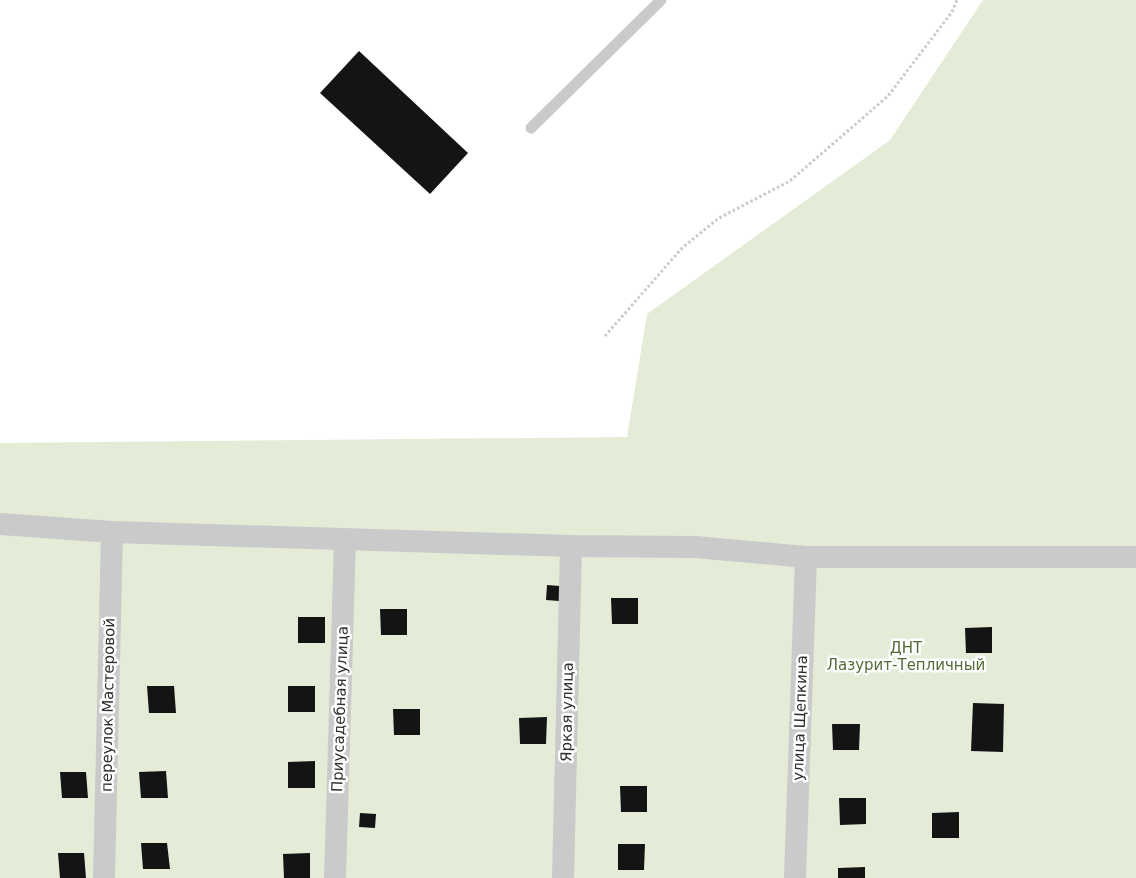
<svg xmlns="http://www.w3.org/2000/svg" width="1136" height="878" viewBox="0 0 1136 878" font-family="'DejaVu Sans',sans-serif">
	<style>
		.green { fill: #e4ecd8 }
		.building { fill: #141414 }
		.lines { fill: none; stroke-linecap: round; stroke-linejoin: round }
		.path { stroke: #cacaca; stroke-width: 3; stroke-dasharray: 2.5 2.5; stroke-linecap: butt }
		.lane { stroke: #cacaca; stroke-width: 11 }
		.street { stroke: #cacaca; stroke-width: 22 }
		.labels { text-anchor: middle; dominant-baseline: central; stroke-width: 5; stroke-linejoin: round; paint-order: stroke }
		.park-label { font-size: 15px; fill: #536b37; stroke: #fff }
		.street-label { font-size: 15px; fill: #2d2d2d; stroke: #fff }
	</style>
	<rect width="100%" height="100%" fill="#fff"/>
	<path class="green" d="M983 0H1136V878H0V443L627 437 647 314 890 140Z"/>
	<g class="building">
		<path d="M359 51 468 153 430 194 320 93Z"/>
		<path d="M547 585 560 586 559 601 546 600Z"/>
		<path d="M611 598H638V624H612Z"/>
		<path d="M380 609H407V635H381Z"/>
		<rect x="298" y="617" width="27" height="26"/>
		<path d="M992 627V653H966L965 628Z"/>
		<path d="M147 686H174L176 713H149Z"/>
		<rect x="288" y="686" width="27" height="26"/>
		<path d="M973 703 1004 704 1003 752 971 751Z"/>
		<path d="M393 709H420V735H394Z"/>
		<path d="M547 717 546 744H520L519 718Z"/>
		<path d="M832 724H860L859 750H833Z"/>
		<path d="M315 761V788H288V762Z"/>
		<path d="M166 771 168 798H141L139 772Z"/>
		<path d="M60 772H86L88 798H62Z"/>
		<path d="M620 786H647V812H621Z"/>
		<path d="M839 798H866V824L840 825Z"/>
		<path d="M959 812V838H932V813Z"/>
		<path d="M360 813 376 814 375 828 359 827Z"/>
		<path d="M141 843H167L170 869H143Z"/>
		<path d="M618 844H645L644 870H618Z"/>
		<path d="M58 853H84L86 878H60Z"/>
		<path d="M310 853V878H284L283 854Z"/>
		<path d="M865 867V878H838V868Z"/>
	</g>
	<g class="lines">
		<path class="path" d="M605 336 682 248 719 218 790 181 888 96 952 12 957 0"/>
		<path class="lane" d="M531 128 661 0"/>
		<g class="street">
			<path d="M0 524 112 532 571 546 696 547 806 557H1136"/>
			<path d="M104 878 112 532"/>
			<path d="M335 878 345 540"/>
			<path d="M563 878 571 546"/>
			<path d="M795 878 806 557"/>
		</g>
	</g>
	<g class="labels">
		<g class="park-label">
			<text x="906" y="648">ДНТ<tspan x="906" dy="17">Лазурит-Тепличный</tspan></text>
		</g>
		<g class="street-label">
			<text transform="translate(108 705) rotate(-89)">переулок Мастеровой</text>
			<text transform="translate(340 709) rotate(-88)">Приусадебная улица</text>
			<text transform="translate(567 712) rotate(-89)">Яркая улица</text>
			<text transform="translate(800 718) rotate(-88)">улица Щепкина</text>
		</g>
	</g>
</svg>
